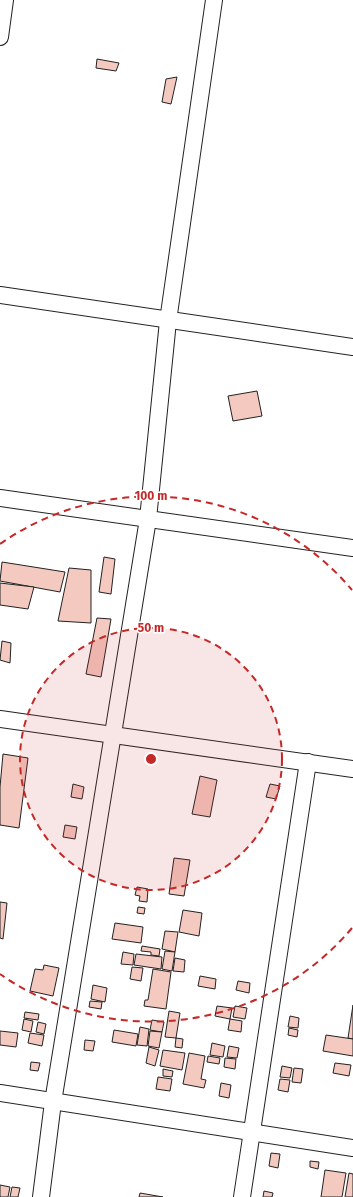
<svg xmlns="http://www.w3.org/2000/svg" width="353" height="1197" viewBox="0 0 353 1197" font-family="'Fira Sans',sans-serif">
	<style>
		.building { fill: #f3c9c0; stroke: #222 }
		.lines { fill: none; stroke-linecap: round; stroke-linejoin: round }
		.minor-casing { stroke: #222; stroke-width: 18 }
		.minor { stroke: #fff; stroke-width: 16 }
		.ring { fill: none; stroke: #c62828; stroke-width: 2; stroke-dasharray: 7 5 }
		.centre { fill: #c62828; stroke: #fff; stroke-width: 2 }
		.ring-label { font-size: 12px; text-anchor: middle; font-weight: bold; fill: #c62828; stroke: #fff; stroke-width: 3; stroke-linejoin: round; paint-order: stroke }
	</style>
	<rect width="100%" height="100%" fill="#fff"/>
	<g class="building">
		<path d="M97 59 119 63 116 71 96 68Z"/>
		<path d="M177 77 171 104 162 102 166 79Z"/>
		<path d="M257 391 262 416 233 421 228 396Z"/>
		<path d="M104 557 115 559 111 594 99 592Z"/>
		<path d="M2 562 65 572 60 592 0 581Z"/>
		<path d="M69 568 91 570V623L58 621Z"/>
		<path d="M0 583 34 587 28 609 0 605Z"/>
		<path d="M97 618 111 619 101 677 86 674Z"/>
		<path d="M2 641 11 643 10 663 0 660Z"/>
		<path d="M3 754 28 758 19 828 0 825V787Z"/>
		<path d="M200 776 217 780 210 817 192 814Z"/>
		<path d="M73 784 84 787 82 799 71 797Z"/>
		<path d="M270 784 280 786 276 799 266 797Z"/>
		<path d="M65 825 77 827 75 839 63 837Z"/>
		<path d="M174 858 190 860 184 896 169 894Z"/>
		<path d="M137 887 148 889 147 902 139 901 140 896 135 895Z"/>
		<path d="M0 902 7 903 3 939 0 938Z"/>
		<path d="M138 907 145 908 144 914 137 913Z"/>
		<path d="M183 910 202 913 199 936 179 932Z"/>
		<path d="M115 923 143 927 141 943 112 939Z"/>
		<path d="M165 931 178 932 175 952 162 949Z"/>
		<path d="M142 946 160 949 159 956 151 955V952L141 951Z"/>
		<path d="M165 951 175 952 172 971 162 969Z"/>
		<path d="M123 952 134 954 133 965 121 964Z"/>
		<path d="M136 954 162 957 161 969 134 965Z"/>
		<path d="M175 958 185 960 184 972 173 971Z"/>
		<path d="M44 965 59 968 53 996 30 991 35 969 43 970Z"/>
		<path d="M132 967 143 968 141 981 130 979Z"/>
		<path d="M153 969 171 972 166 1009 144 1006 145 1000H148Z"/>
		<path d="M200 976 216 979 215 989 198 986Z"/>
		<path d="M238 981 250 983 249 993 236 990Z"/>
		<path d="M93 985 107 988 105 1002 91 999Z"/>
		<path d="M90 1001 102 1002 101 1009 89 1007Z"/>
		<path d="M353 1005V1039L348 1038Z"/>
		<path d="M217 1006 232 1008 230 1019 215 1016Z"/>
		<path d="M235 1006 247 1008 245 1019 233 1017Z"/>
		<path d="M169 1011 180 1013 176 1038 165 1037Z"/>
		<path d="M25 1012 39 1014 38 1020 24 1018Z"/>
		<path d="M290 1016 299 1018 298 1028 288 1027Z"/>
		<path d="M24 1019 33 1021 31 1032 22 1030Z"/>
		<path d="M230 1019 242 1021 241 1032 228 1030Z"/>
		<path d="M152 1020 164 1022 162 1032 150 1030Z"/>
		<path d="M38 1022 46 1024 44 1034 36 1032Z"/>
		<path d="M140 1027 149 1029 147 1046 137 1045Z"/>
		<path d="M289 1028 298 1030 297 1037 288 1035Z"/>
		<path d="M114 1030 138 1034 136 1046 112 1042Z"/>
		<path d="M0 1031 18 1033 16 1047 0 1045Z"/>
		<path d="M150 1031 162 1032 159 1048 148 1046Z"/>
		<path d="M30 1033 44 1035 42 1046 28 1043Z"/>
		<path d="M326 1035 353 1039V1056L323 1051Z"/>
		<path d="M176 1038 183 1039 182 1048 175 1047Z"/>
		<path d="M85 1040 95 1041 93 1051 84 1050Z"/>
		<path d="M212 1043 225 1046 223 1057 210 1055Z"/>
		<path d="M229 1046 239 1048 237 1058 227 1057Z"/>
		<path d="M149 1047 159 1050 155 1066 146 1063Z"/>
		<path d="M163 1050 185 1053 182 1070 160 1066Z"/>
		<path d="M189 1053 205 1056 201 1079 206 1080 204 1088 183 1084Z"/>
		<path d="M208 1056 220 1058 219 1064 207 1062Z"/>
		<path d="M225 1058 236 1059 235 1069 224 1067Z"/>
		<path d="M31 1062 40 1063 38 1071 30 1070Z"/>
		<path d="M335 1063 351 1065 349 1076 333 1073Z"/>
		<path d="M282 1066 292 1068 290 1078 280 1077Z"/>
		<path d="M294 1068 303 1069 301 1083 292 1082Z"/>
		<path d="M163 1069 173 1071 172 1077 163 1076Z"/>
		<path d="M158 1077 172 1079 170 1091 156 1089Z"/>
		<path d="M280 1079 290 1080 288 1092 278 1090Z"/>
		<path d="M221 1083 231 1085 229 1098 219 1096Z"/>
		<path d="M271 1153 280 1154 278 1168 269 1166Z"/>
		<path d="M310 1161 319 1162 318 1169 310 1167Z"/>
		<path d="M325 1170 346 1173 342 1197H321Z"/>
		<path d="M349 1173 353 1174V1197H345Z"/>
		<path d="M0 1185 10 1187 8 1197H0Z"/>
		<path d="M12 1187 20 1188 18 1197H10Z"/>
		<path d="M264 1191 273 1193 272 1197H263Z"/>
		<path d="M140 1193 163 1197H139Z"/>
	</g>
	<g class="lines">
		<defs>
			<g id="minor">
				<path d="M0 37 5 0"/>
				<path d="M0 295 353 347"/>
				<path d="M0 498 353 548"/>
				<path d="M0 719 353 769"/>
				<path d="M0 1093 353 1148"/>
				<path d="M41 1197 53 1102 148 519 168 321 214 0"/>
				<path d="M242 1197 308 762"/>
			</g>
		</defs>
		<use href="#minor" class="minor-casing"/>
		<use href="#minor" class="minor"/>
	</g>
	<circle cx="151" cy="759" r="131" fill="#c62828" fill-opacity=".12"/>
	<g class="ring">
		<circle cx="151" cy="759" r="131"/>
		<path d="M352 928A263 263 0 0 1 0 974M0 544A263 263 0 0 1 352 590"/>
	</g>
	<circle cx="151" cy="759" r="6" class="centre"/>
	<g class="ring-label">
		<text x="151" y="500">100 m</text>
		<text x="151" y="632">50 m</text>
	</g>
</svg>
